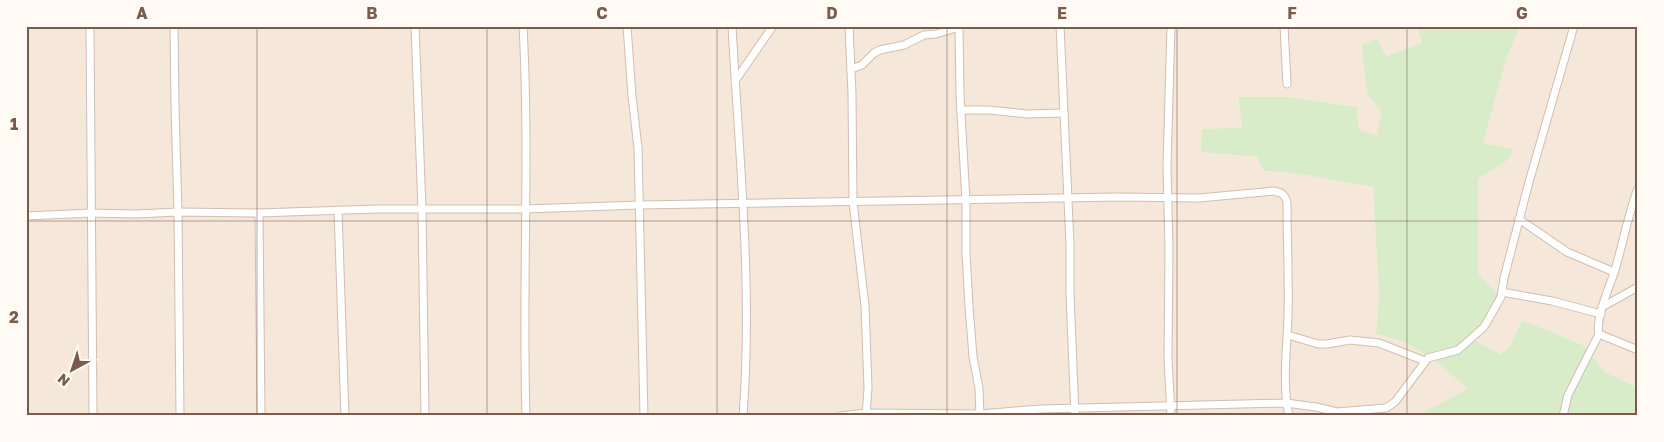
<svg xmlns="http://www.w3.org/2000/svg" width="1664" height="442" viewBox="0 0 1664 442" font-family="'Golos Text',sans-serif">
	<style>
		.residential { fill: #f5e8da }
		.green { fill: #d8ecc9 }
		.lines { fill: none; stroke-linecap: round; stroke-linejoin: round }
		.minor-casing { stroke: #d1beb0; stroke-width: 9 }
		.minor { stroke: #fff; stroke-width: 7 }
		.grid { fill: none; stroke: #7a5c4d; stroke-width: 1; stroke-opacity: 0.55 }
		.neatline { fill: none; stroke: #7a5c4d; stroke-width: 2 }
		.grid-label { font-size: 16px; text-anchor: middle; font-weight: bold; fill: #7a5c4d }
	</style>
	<rect width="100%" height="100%" fill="#fdf6ec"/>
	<g class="residential">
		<path d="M26 26H1417L1422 43 1386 56 1377 39 1367 94 1381 111 1377 135 1359 131 1357 107 1287 97H1238L1242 128 1201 152 1257 157 1265 171 1294 173 1373 187 1379 295 1376 334 1402 341 1436 361 1469 389 1416 416H26Z"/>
		<path d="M1520 26H1638V388L1605 372 1583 345 1522 320 1510 346 1501 354 1476 341 1498 295 1478 273V179L1508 160 1513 149 1483 143 1507 57Z"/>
	</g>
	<path class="green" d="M1417 26H1520L1507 57 1483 143 1513 149 1508 160 1478 179V273L1498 295 1476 341 1501 354 1510 346 1522 320 1583 345 1605 372 1638 388V416H1416L1468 389 1436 361 1402 341 1376 334 1379 295 1373 187 1294 173 1264 171 1257 157 1201 152 1202 129 1242 128 1238 97H1287L1357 107 1359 130 1377 135 1381 111 1367 94 1362 45 1377 38 1386 56 1422 43Z"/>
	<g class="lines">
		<defs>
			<g id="minor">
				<path d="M90 26 93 416"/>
				<path d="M174 26 175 107 178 212 180 416"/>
				<path d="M415 26 422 209 425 416"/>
				<path d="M523 26C530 156 522 286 526 416"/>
				<path d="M627 26 632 96 638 148 644 416"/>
				<path d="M732 26C739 156 753 286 743 416"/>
				<path d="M849 26 852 94 853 202 865 306 868 388 866 416"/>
				<path d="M959 26 960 96 966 201V254L969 306 973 357 979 388 980 416"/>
				<path d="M1060 26 1070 244V295L1075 416"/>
				<path d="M1284 26 1287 84"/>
				<path d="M851 69 862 65 874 53 880 50 904 45 924 35 936 34 959 27"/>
				<path d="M735 81 773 26"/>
				<path d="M961 110H989L1027 114 1064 113"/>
				<path d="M338 210 345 416"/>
				<path d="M259 213 261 416"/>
				<path d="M26 216 91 213 136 214 178 212 259 213 376 209H525L639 205 1118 197 1199 198 1274 191C1283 193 1285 195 1287 203 1287 240 1289 278 1288 315 1287 349 1282 383 1289 416"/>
				<path d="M1519 219 1567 252 1614 272"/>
				<path d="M1502 292 1552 301 1601 314"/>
				<path d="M1602 307 1638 287"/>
				<path d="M1599 334 1638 350"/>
				<path d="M1288 335 1318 344H1327L1350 340 1379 343 1425 361"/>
				<path d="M839 416 866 413 980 414 1041 409 1286 403 1316 407 1337 412 1386 408 1395 402 1428 358 1458 350 1484 327 1501 297 1504 278 1529 182 1574 26"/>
				<path d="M1171 416 1168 358 1169 250 1167 166 1171 26"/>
				<path d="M1563 416 1568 395 1599 334C1595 318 1610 286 1615 270 1623 243 1628 215 1638 188"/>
			</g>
		</defs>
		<use href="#minor" class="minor-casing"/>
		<use href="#minor" class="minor"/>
	</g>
	<path class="grid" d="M257 26V416M487 26V416M717 26V416M947 26V416M1177 26V416M1407 26V416M26 221H1638"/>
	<rect width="1664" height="442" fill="none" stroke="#fffaf3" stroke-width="55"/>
	<g transform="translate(72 370) rotate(220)" stroke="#fffaf3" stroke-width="4" paint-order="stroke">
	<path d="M0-4L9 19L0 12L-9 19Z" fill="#7a5c4d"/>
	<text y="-8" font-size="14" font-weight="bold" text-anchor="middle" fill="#7a5c4d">N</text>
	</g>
	<rect x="28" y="28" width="1608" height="386" class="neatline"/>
	<g class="grid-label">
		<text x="142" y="19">A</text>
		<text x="372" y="19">B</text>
		<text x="602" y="19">C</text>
		<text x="832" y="19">D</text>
		<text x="1062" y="19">E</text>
		<text x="1292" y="19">F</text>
		<text x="1522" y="19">G</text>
		<text x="14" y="130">1</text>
		<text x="14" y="323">2</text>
	</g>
</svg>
